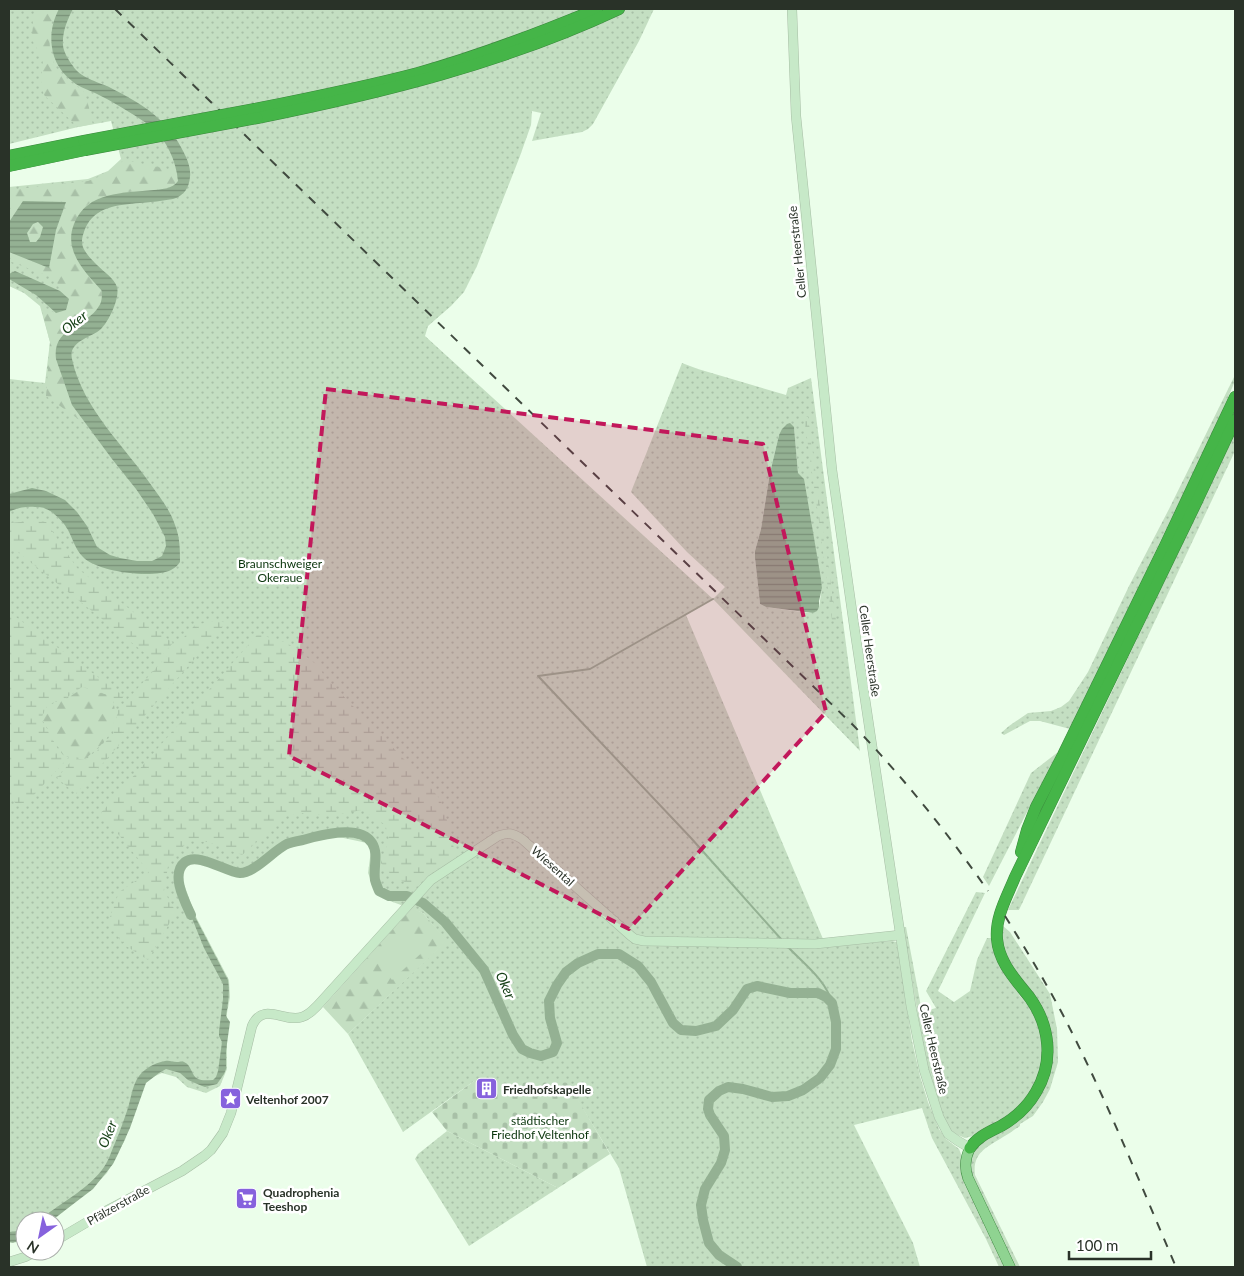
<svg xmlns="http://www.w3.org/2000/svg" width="1244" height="1276" viewBox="0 0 1244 1276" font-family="Lato,sans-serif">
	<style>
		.green { fill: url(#green-dots); fill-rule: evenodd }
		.forest { fill: url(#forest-firs) }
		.wetland { fill: url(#wetland-marsh) }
		.cemetery { fill: url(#cemetery-stones) }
		.pitch { fill: #c4dfc2 }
		.water { fill: url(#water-rules); fill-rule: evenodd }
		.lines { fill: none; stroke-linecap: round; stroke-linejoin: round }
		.stream { stroke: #94b193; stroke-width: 2 }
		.river { stroke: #94b193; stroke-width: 10 }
		.secondary-casing { stroke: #a7bda5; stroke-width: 10 }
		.primary-casing { stroke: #3b873d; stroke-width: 11 }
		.highway-casing { stroke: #3b873d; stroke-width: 12 }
		.secondary { stroke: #c7e9c8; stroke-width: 9 }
		.primary { stroke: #8fd391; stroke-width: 10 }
		.highway { stroke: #45b548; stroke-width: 11 }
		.rail { stroke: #404a3f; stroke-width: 2; stroke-dasharray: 9 9; stroke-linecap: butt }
		.highway-bridge-casing { stroke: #3b873d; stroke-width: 12; stroke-linecap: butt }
		.highway-bridge { stroke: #45b548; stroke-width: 11 }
		.marked { fill: #c2185b; fill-opacity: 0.2; stroke: #c2185b; stroke-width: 4; stroke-dasharray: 10 6; stroke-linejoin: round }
		.labels { text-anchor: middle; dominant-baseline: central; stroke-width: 5; stroke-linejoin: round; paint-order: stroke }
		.street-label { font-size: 12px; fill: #293228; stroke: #fff }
		.park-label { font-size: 12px; fill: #0a350c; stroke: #fff }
		.poi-label { font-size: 12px; font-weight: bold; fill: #293228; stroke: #fff; text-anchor: start }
		.water-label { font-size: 14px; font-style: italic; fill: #164017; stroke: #fff }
	</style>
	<defs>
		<pattern id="green-dots" width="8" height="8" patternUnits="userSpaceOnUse" patternTransform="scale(1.25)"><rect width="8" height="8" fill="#c4dfc2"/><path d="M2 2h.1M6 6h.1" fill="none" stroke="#a8c0a7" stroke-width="1.8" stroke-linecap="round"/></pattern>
		<pattern id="forest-firs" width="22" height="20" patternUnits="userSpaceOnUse" patternTransform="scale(1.25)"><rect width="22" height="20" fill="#c4dfc2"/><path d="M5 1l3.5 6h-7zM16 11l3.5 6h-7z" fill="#a8c0a7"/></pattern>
		<pattern id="wetland-marsh" width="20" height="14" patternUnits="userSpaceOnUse" patternTransform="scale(1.25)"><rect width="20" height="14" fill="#c4dfc2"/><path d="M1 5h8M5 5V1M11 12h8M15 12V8" fill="none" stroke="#a8c0a7"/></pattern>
		<pattern id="cemetery-stones" width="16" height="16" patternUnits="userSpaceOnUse" patternTransform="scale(1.25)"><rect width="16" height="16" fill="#c4dfc2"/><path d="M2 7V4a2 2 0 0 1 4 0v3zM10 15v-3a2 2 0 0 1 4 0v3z" fill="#a8c0a7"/></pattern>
		<pattern id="water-rules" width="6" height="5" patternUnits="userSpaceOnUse" patternTransform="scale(1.25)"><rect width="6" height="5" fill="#94b193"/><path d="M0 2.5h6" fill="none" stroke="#799178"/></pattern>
	</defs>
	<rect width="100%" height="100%" fill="#ebfeea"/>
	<g class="green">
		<path d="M9 9H654L639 41 593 124 588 129 582 132 532 141 541 113 532 111 531 125 520 156 477 266 464 292 451 306 428 326 425 336 713 599 725 587 687 552 631 492 682 363 698 369 786 395 788 388 811 378 860 751 713 599 686 615 826 946 891 941 897 942 912 1041 920 1076 928 1102 939 1129 946 1139 959 1149 961 1154V1173L965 1184 1007 1267H999L986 1239 932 1138 922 1108 854 1125 913 1243 920 1267H647L619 1168 566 1081H474L403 1132 348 1034 446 941 423 913 390 901 376 893 368 873 371 850 367 843 334 836 288 845 254 872 235 876C221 868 204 858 187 862L181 876 196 917 229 980 230 997 227 1013V1069L220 1086 206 1093 187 1087 176 1077 162 1073 144 1081 125 1140 107 1173 93 1187 52 1221H25V1239L14 1243H9V379L45 383 50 342 40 306 24 293 9 286V187L88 179 108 171 121 159 111 121 78 127 9 144ZM794 427 798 473 822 588 819 607 813 613H809L766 607 760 604 755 558V551L761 529 770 473 779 435Z"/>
		<path d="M1235 375V381L1214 430 1070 729 1040 721H1030L1004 735 1001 733 1009 726 1028 713 1051 711 1061 707 1069 701 1088 672 1129 586 1169 509Z"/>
		<path d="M1235 433V451L1019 910H1008Z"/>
		<path d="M1058 752 989 886 983 877 1031 773Z"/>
		<path d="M976 892 985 893 938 991 954 1002 970 991 977 960 987 938H991L993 950 997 961 1020 996 1036 1014 1042 1028 1043 1056 1035 1089 1016 1112 973 1136 965 1138 953 1133 948 1128 937 1102 925 1057 903 927H906L922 1012 936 1008 926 991Z"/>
		<path d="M1003 926 1010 932 1050 994 1057 1029 1058 1062 1050 1089 1043 1102 1033 1116 1020 1124V1126C1014 1130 1009 1134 1003 1137 988 1147 972 1152 975 1175L1020 1267H1015L971 1172 972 1157 975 1151 980 1143 1024 1113 1050 1042 1006 959 1001 939Z"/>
		<path d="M447 1131 558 1188 469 1246 415 1159 418 1154Z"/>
	</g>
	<g class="forest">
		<path d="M38 9H57C46 28 47 58 61 75 68 82 77 85 83 91 87 95 91 118 93 124L78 127 44 95 41 85 43 59 32 40 33 19Z"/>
		<path d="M124 160 177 171 178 181C171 190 160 189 150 190 121 193 81 192 74 228 73 233 72 238 72 243 73 262 90 278 103 291 102 295 102 299 101 303 97 317 79 325 67 331L72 404 84 423 46 396 50 342 41 308 56 313 66 310 69 299 60 291 56 279 9 261V252L49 268 56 230 66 202 23 201 9 222V190L88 181 108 173Z"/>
		<path d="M39 222 43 227 40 237 36 242H30L27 233 33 224Z"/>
		<path d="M83 688 112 696C121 728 108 740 85 759L63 755 42 719 47 706 66 699Z"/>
		<path d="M412 908 423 913 447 941 348 1034 323 1007Z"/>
	</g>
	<g class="wetland">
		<path d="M804 417H808L836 621 832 620 819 521Z"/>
		<path d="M32 521 46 522 77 568 173 643 156 662 9 545V526L10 523Z"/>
		<path d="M9 612 124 696 116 706 112 696 82 687 66 698 47 705 41 719 62 756 69 757 22 808 9 798Z"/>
		<path d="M218 620 226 623 76 794 57 778 74 758 85 760 98 750 113 734 118 710 195 625Z"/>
		<path d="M258 634 287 643 319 666 324 676 425 781 440 799 451 833 455 855 416 886 394 878 381 863 389 839 384 824 362 810 330 816 303 813 288 815 242 855 208 842 189 841 169 860 164 891 176 912 148 960 123 944 108 923 119 892 149 872 101 813Z"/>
	</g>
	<path class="cemetery" d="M474 1081H567L610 1154 558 1188 447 1131 432 1112Z"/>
	<path class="pitch" d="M408 931 427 948 392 980 376 960Z"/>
	<g class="water">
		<path d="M59 9H73C67 20 62 33 63 45 63 51 69 61 73 66 79 77 98 82 109 87 142 104 169 119 185 155 188 161 191 170 190 177 189 188 184 196 173 199 162 201 151 202 140 203 118 205 95 206 85 229 82 237 80 243 85 251 88 256 93 261 97 265 104 272 114 278 117 287 120 298 109 321 101 329 91 338 68 341 72 359 83 410 126 447 154 489 162 500 171 512 175 525 180 537 180 550 180 562 178 565 175 568 171 570 153 579 97 572 83 557 75 549 73 539 68 530 64 523 59 518 53 513 52 512 47 509 46 509 43 507 38 507 35 507 27 506 16 508 9 512V494L32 488 46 491 65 500 77 512 87 526 97 547 110 555 120 558 137 561H152L162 556 166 546 165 537 153 514 136 489 112 459 72 405 56 359C52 327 86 328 99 306 102 302 102 296 102 291 86 273 63 251 74 224 87 191 124 193 154 190 163 189 172 189 178 181 176 161 167 140 151 127 144 121 137 117 129 112 119 106 110 100 99 95 90 90 80 88 72 81 49 64 46 33 59 9Z"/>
		<path d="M23 201 66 202 56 230 49 268 9 252V222ZM38 222 43 227 40 237 36 242H30L27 233 33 224Z"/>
		<path d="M15 271 60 291 69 299 66 310 56 313 36 295 9 279V274Z"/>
		<path d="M790 423 794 427 798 473 804 479 821 579 822 588 819 601V607L817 611 813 613 766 607 760 604 755 558V551L761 529 770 473 779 435 782 429 787 424Z"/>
		<path d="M179 886 228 980C230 993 228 1004 226 1016L230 1022 226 1051V1069L224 1074 217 1084 205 1087 202 1086 188 1080 180 1073 166 1069 159 1073 146 1083 130 1128 118 1154 113 1164 93 1189 51 1221H35L42 1218C61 1203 91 1187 104 1167 109 1160 111 1152 115 1143 120 1131 124 1120 128 1108 131 1098 132 1088 137 1079 143 1069 154 1063 165 1061 170 1060 172 1062 177 1062 180 1062 181 1061 184 1062 192 1065 191 1076 198 1079 202 1081 208 1080 213 1080L216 1077 218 1071 222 1042 219 1036V1031L223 999V984L204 948Z"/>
		<path d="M25 1229V1238L16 1242H9V1232L18 1231Z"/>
	</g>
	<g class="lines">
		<g class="stream">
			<path d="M713 599 590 669 538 676 691 838 781 939"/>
			<path d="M788 947C804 964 826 980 832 1003"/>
		</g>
		<path class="river" d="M191 915C185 902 170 874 185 862 198 852 226 872 240 873 254 873 271 853 285 845 290 842 297 841 303 840 320 835 360 824 372 843 379 854 373 868 375 880 376 884 378 888 379 891L389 896H407L423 903 445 922 484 970 513 1035 522 1049 530 1053 541 1056 553 1052 557 1043 550 1018 549 1001 557 985 566 972 578 963 598 954H619L638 966 651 982 673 1023 681 1030 696 1031 716 1026 733 1010 747 989 757 986 790 993H818L826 997 832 1003 836 1022V1049L830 1065 820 1078 803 1090 788 1096 772 1097 743 1089 728 1087 719 1091 709 1100 708 1109 710 1115 724 1136 725 1150 721 1163 705 1189 701 1205 703 1220 709 1243 719 1255 737 1267"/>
		<defs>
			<g id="secondary">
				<path d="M792 9 796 116 832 470 855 632 911 1006 924 1070 939 1117 948 1134 958 1141 970 1148"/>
				<path d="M55 1241 106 1211 182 1171 204 1156 211 1150 223 1133 231 1113 252 1026C263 1001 284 1023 302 1017 309 1015 314 1009 318 1005L431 880 498 836C509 832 512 833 522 839L631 936 635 939 644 941 815 944 900 935"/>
				<path d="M9 1262 25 1257 37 1251"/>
			</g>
			<path id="primary" d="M970 1148C965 1158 964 1167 968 1178L1010 1267"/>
			<g id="highway">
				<path d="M255 109C310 98 365 87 418 73 479 56 539 33 597 9"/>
				<path d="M257 118C381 93 504 63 619 9"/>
				<path d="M9 156 84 141"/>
				<path d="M9 166 85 150"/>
				<path d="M1021 852 1027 830 1036 807 1063 755 1165 546 1235 397"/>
				<path d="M970 1148C977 1137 989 1132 1001 1126 1015 1118 1028 1106 1036 1092 1054 1062 1050 1026 1030 998 1016 980 999 963 997 939 995 917 1007 897 1015 877L1196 503 1235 420"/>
			</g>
		</defs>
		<use href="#secondary" class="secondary-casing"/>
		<use href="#primary" class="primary-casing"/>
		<use href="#highway" class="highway-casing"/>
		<use href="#secondary" class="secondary"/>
		<use href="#primary" class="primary"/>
		<use href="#highway" class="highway"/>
		<g class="rail">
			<path d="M115 9 853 725C903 777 947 832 988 891"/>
			<path d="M1005 916C1025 948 1045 981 1063 1015 1105 1096 1140 1183 1176 1267"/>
		</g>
		<defs>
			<g id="highway-bridge">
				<path d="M84 141 255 109"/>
				<path d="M85 150 257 118"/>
			</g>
		</defs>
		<use href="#highway-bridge" class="highway-bridge-casing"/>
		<use href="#highway-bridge" class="highway-bridge"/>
	</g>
	<path class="marked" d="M326 389 763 444 826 712 629 929 289 756Z"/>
	<defs>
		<symbol id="building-square" viewBox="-11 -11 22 22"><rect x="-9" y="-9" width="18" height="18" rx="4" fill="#8662dd" stroke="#fff"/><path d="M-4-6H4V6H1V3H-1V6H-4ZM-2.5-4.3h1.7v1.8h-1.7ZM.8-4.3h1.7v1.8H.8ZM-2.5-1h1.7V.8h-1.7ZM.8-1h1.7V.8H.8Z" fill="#fff"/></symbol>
		<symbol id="sight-square" viewBox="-11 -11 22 22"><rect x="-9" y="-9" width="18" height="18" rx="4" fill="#8662dd" stroke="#fff"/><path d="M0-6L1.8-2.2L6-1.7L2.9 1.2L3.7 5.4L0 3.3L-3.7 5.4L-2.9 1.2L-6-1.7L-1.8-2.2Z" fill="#fff"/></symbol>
		<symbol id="supermarket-square" viewBox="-11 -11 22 22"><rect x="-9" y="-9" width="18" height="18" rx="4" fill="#8662dd" stroke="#fff"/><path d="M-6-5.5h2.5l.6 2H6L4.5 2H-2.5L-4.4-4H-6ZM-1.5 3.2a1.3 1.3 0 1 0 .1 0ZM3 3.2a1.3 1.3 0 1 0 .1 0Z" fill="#fff"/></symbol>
	</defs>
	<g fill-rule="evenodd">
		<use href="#building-square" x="474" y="1076" width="25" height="25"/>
		<use href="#sight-square" x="218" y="1086" width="25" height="25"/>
		<use href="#supermarket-square" x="234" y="1186" width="25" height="25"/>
	</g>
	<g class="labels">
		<g class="street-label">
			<text transform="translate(797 252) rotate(-96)">Celler Heerstraße</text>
			<text transform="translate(870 651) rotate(82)">Celler Heerstraße</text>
			<text transform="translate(553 866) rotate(42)">Wiesental</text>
			<text transform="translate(934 1049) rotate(77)">Celler Heerstraße</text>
			<text transform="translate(118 1205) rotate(-29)">Pfälzerstraße</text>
		</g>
		<g class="park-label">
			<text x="280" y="563">Braunschweiger<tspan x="280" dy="14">Okeraue</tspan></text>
			<text x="540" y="1120">städtischer<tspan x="540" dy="14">Friedhof Veltenhof</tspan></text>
		</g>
		<g class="poi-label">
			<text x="503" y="1089">Friedhofskapelle</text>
			<text x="246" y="1099">Veltenhof 2007</text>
			<text x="263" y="1192">Quadrophenia<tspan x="263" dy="14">Teeshop</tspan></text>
		</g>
		<g class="water-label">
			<text transform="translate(74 322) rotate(-39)">Oker</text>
			<text transform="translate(506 985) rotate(66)">Oker</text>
			<text transform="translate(107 1134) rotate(-68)">Oker</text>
		</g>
	</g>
	<rect width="1244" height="1276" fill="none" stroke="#293228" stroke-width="20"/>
	<g transform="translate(40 1236) rotate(213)"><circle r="24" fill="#ffffff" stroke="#a9ada9"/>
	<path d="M0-4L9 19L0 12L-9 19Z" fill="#8662dd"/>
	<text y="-8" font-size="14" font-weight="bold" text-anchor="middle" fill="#293228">N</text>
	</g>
	<path d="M1069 1251v8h82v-8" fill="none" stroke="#293228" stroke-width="2.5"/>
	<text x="1076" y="1251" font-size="15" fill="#293228" stroke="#ffffff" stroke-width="4" paint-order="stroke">100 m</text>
</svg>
